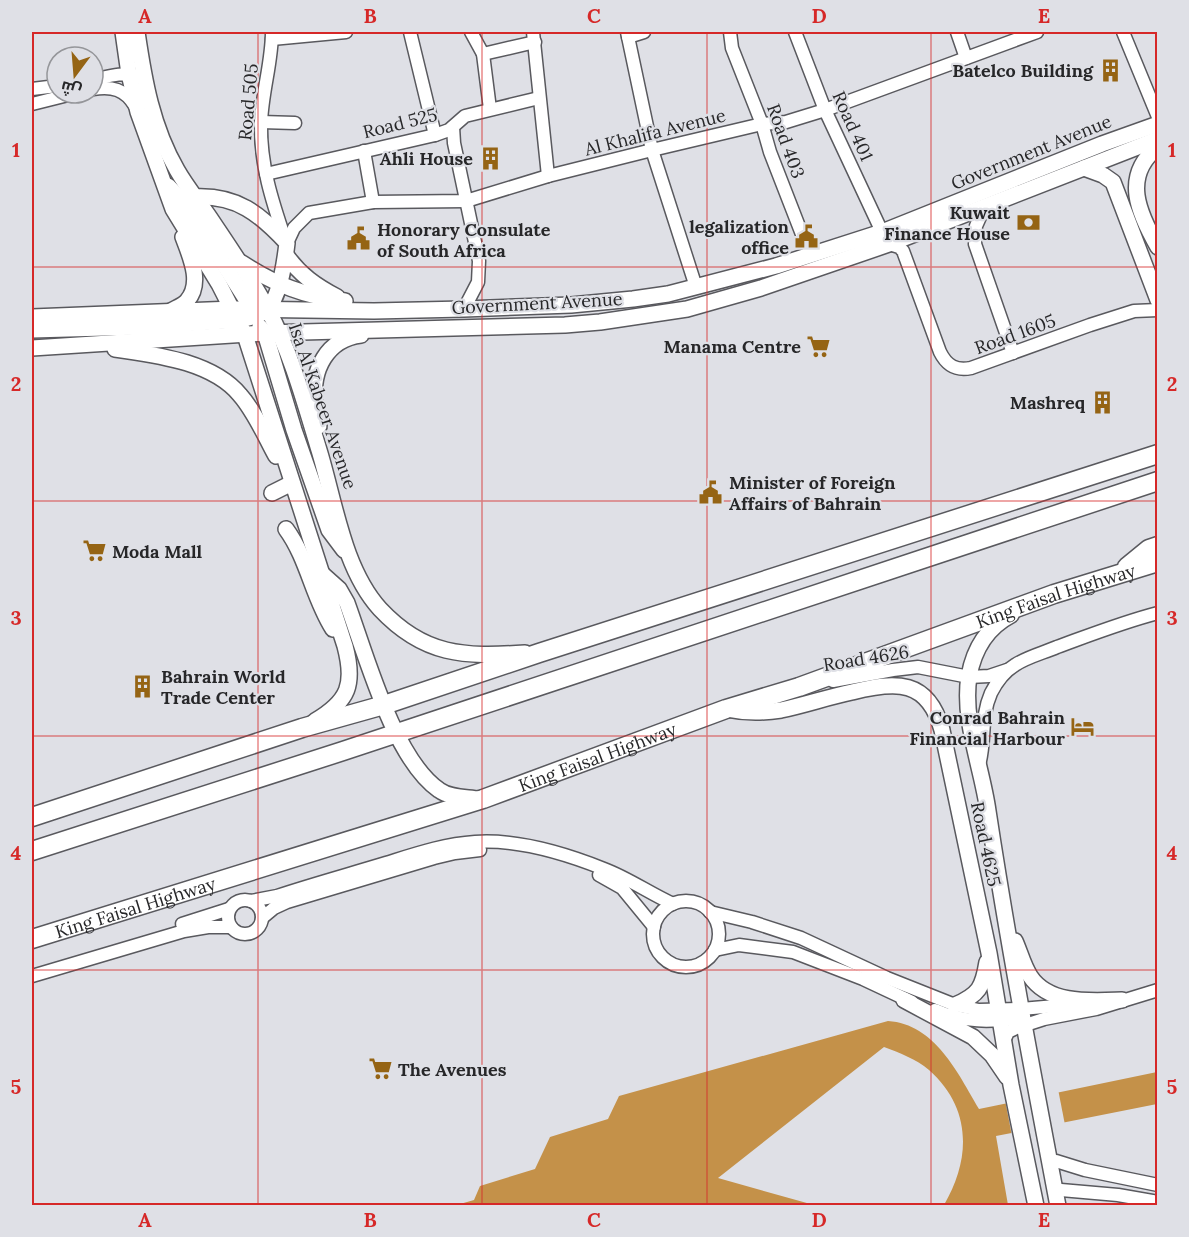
<svg xmlns="http://www.w3.org/2000/svg" width="1189" height="1237" viewBox="0 0 1189 1237" font-family="Lora,Cairo,serif">
	<style>
		.water { fill: #c49149 }
		.pier { fill: #dfe0e6 }
		.lines { fill: none; stroke-linecap: round; stroke-linejoin: round }
		.minor-casing { stroke: #59595e; stroke-width: 15 }
		.major-casing { stroke: #59595e; stroke-width: 18 }
		.highway-casing { stroke: #59595e; stroke-width: 21 }
		.minor { stroke: #fff; stroke-width: 12 }
		.major { stroke: #fff; stroke-width: 15 }
		.highway { stroke: #fff; stroke-width: 18 }
		.grid { fill: none; stroke: #d62828; stroke-width: 1.5; stroke-opacity: 0.55 }
		.labels { text-anchor: middle; dominant-baseline: central; stroke-width: 4.5; stroke-linejoin: round; paint-order: stroke }
		.poi-label { font-size: 18px; font-weight: bold; fill: #272729; stroke: #dfe0e6; text-anchor: end }
		.street-label { font-size: 18px; fill: #272729; stroke: #dfe0e6 }
		.neatline { fill: none; stroke: #d62828; stroke-width: 2 }
		.grid-label { font-size: 20px; text-anchor: middle; font-weight: bold; fill: #d62828 }
	</style>
	<rect width="100%" height="100%" fill="#dfe0e6"/>
	<path class="water" d="M888 1021C935 1024 958 1073 979 1109L1157 1072V1104L996 1136 1008 1205H944C971 1159 972 1108 929 1070 916 1059 900 1053 884 1047L718 1178 814 1205 453 1206 474 1200 480 1186 535 1169 550 1137 608 1119 619 1096Z"/>
	<path class="pier" d="M1058 1089 1065 1125 1012 1136 1005 1100Z"/>
	<g class="lines">
		<defs>
			<g id="minor">
				<path d="M272 32C272 62 262 92 261 123 260 164 272 201 285 239"/>
				<path d="M410 32 435 135"/>
				<path d="M471 32 483 54 490 109"/>
				<path d="M533 32 548 176"/>
				<path d="M627 32 652 150 696 287"/>
				<path d="M730 32 732 48 762 124 770 152 805 242 809 248 822 252"/>
				<path d="M795 32 825 110 882 232"/>
				<path d="M957 32 966 58"/>
				<path d="M1123 32 1158 117"/>
				<path d="M628 37 644 32"/>
				<path d="M272 39 346 32"/>
				<path d="M483 54 535 42"/>
				<path d="M93 80C107 77 122 71 136 77"/>
				<path d="M32 89 57 86"/>
				<path d="M93 89C112 86 125 89 135 106"/>
				<path d="M32 104 76 93"/>
				<path d="M261 122 295 123"/>
				<path d="M453 127 454 143 479 261 478 282 464 309"/>
				<path d="M364 151 373 202"/>
				<path d="M266 174 435 135 449 130 465 116 539 98"/>
				<path d="M984 208 976 226 975 244 1013 353"/>
				<path d="M287 243 294 228 309 213 373 202 466 201 548 176 652 150 762 124 786 122 825 110 1037 32"/>
				<path d="M889 244 899 247 903 251 940 352C947 366 956 371 971 368L1090 325 1134 311 1158 310"/>
				<path d="M833 681 893 670 918 667 969 677 989 676 1007 670"/>
				<path d="M979 765C986 740 980 718 991 693 996 683 1005 671 1015 665 1027 657 1043 653 1057 647 1090 635 1123 622 1158 613"/>
				<path d="M599 875 622 888 654 927"/>
				<circle cx="245" cy="917" r="17"/>
				<path d="M251 901 277 896C313 884 350 874 386 863 415 854 444 844 475 842 518 839 564 853 604 869 628 878 649 893 673 904"/>
				<circle cx="686" cy="934" r="33"/>
				<path d="M710 912 752 922 801 938 887 978 955 1005 979 1010 1021 1009 1079 1004"/>
				<path d="M262 918 274 908 287 902 434 858 455 853 480 850"/>
				<path d="M182 924 229 909"/>
				<path d="M715 950 739 945 793 952 863 979 912 1002"/>
				<path d="M32 976 184 931 208 927H231"/>
				<path d="M935 1010C963 1023 991 1022 1022 1018"/>
				<path d="M1003 1043 1008 1032 1016 1028 1044 1019 1096 1009 1158 990"/>
				<path d="M1056 1161 1085 1170 1158 1185"/>
				<path d="M1061 1190 1118 1195 1158 1202"/>
			</g>
			<g id="major">
				<path d="M123 32 129 74 138 112 173 209 219 284 245 335 345 646C355 684 349 701 315 721"/>
				<path d="M137 32C144 80 152 127 177 170 186 186 199 202 210 218 230 248 251 278 268 310 291 352 305 404 319 450 335 502 343 568 380 609 424 656 464 657 525 653"/>
				<path d="M1158 147C1121 176 1139 214 1158 247"/>
				<path d="M1084 168 1103 175 1113 182 1158 300"/>
				<path d="M168 186 186 205 256 315"/>
				<path d="M286 255C300 275 316 286 337 297"/>
				<path d="M242 263C276 285 304 296 345 301"/>
				<path d="M171 311C176 308 184 305 187 301 203 283 190 256 183 237"/>
				<path d="M32 317 233 309 374 311 464 309 571 305 633 299 668 294 776 266 882 232 1102 144 1158 124"/>
				<path d="M260 327 265 333 294 430 329 530 344 550"/>
				<path d="M32 330 141 327 239 320C248 318 259 317 266 310 280 299 285 260 287 243 260 214 237 195 195 197"/>
				<path d="M32 348 265 333 565 325 600 322 687 309 761 288 889 244 1158 139"/>
				<path d="M115 349C155 355 212 361 240 395 255 412 265 436 276 456"/>
				<path d="M319 426C318 418 316 411 315 403 311 370 327 339 361 335"/>
				<path d="M272 493 292 483"/>
				<path d="M286 529C308 559 313 598 333 629"/>
				<path d="M320 572 339 589 347 603C366 655 394 759 439 790 450 798 466 797 479 799"/>
				<path d="M1011 615C986 628 974 649 969 676 962 721 982 767 988 811 1008 943 1033 1074 1058 1206"/>
				<path d="M726 709C745 713 762 713 781 710 805 705 828 697 852 692 896 681 928 679 942 730L989 953 1011 1085 1036 1206"/>
				<path d="M1015 941C1020 952 1023 965 1030 976 1049 1005 1091 1001 1122 1000"/>
				<path d="M904 1000 973 1037 992 1055 1007 1077"/>
				<path d="M955 1005C979 995 983 987 987 962"/>
			</g>
			<g id="highway">
				<path d="M1127 567 1149 549 1158 546"/>
				<path d="M32 817 302 728 384 705 539 653 1158 454"/>
				<path d="M32 851 343 751 1158 481"/>
				<path id="s1" d="M32 939 483 799 726 709 799 687 1054 594 1158 562"/>
			</g>
		</defs>
		<use href="#minor" class="minor-casing"/>
		<use href="#major" class="major-casing"/>
		<use href="#highway" class="highway-casing"/>
		<use href="#minor" class="minor"/>
		<use href="#major" class="major"/>
		<use href="#highway" class="highway"/>
	</g>
	<path class="grid" d="M258 32V1206M482 32V1206M707 32V1206M931 32V1206M32 267H1158M32 501H1158M32 736H1158M32 970H1158"/>
	<defs>
		<symbol id="building-bare" viewBox="-9 -9 18 18"><path d="M-4-6H4V6H1V3H-1V6H-4ZM-2.5-4.3h1.7v1.8h-1.7ZM.8-4.3h1.7v1.8H.8ZM-2.5-1h1.7V.8h-1.7ZM.8-1h1.7V.8H.8Z" fill="#956414" stroke="#dfe0e6" stroke-width="2.5" paint-order="stroke"/></symbol>
		<symbol id="bank-bare" viewBox="-9 -9 18 18"><path d="M-6-4H6V4H-6ZM0-2.3a2.3 2.3 0 1 0 0 4.6a2.3 2.3 0 1 0 0-4.6Z" fill="#956414" stroke="#dfe0e6" stroke-width="2.5" paint-order="stroke"/></symbol>
		<symbol id="civic-bare" viewBox="-9 -9 18 18"><path d="M-.6-6.5H3V-4.5H.6V-3L4-1V1h2V6H-6V1h2V-1L-.6-3ZM-1.2 2.5V6h2.4V2.5Z" fill="#956414" stroke="#dfe0e6" stroke-width="2.5" paint-order="stroke"/></symbol>
		<symbol id="supermarket-bare" viewBox="-9 -9 18 18"><path d="M-6-5.5h2.5l.6 2H6L4.5 2H-2.5L-4.4-4H-6ZM-1.5 3.2a1.3 1.3 0 1 0 .1 0ZM3 3.2a1.3 1.3 0 1 0 .1 0Z" fill="#956414" stroke="#dfe0e6" stroke-width="2.5" paint-order="stroke"/></symbol>
		<symbol id="hotel-bare" viewBox="-9 -9 18 18"><path d="M-6-4.5h1.5V1H6V5H4.5V3h-9V5H-6ZM-4 0a1.8 1.8 0 1 1 3.6 0ZM.5 0V-2.5h3Q6-2.5 6 0Z" fill="#956414" stroke="#dfe0e6" stroke-width="2.5" paint-order="stroke"/></symbol>
	</defs>
	<g fill-rule="evenodd">
		<use href="#building-bare" x="1094" y="54" width="33" height="33"/>
		<use href="#building-bare" x="474" y="142" width="33" height="33"/>
		<use href="#bank-bare" x="1012" y="206" width="33" height="33"/>
		<use href="#civic-bare" x="790" y="220" width="33" height="33"/>
		<use href="#civic-bare" x="342" y="222" width="33" height="33"/>
		<use href="#supermarket-bare" x="802" y="330" width="33" height="33"/>
		<use href="#building-bare" x="1086" y="386" width="33" height="33"/>
		<use href="#civic-bare" x="694" y="476" width="33" height="33"/>
		<use href="#supermarket-bare" x="78" y="534" width="33" height="33"/>
		<use href="#building-bare" x="126" y="670" width="33" height="33"/>
		<use href="#hotel-bare" x="1066" y="710" width="33" height="33"/>
		<use href="#supermarket-bare" x="364" y="1052" width="33" height="33"/>
	</g>
	<g class="labels">
		<g class="poi-label">
			<text x="1093" y="70">Batelco Building</text>
			<text x="473" y="158">Ahli House</text>
			<text x="1010" y="212">Kuwait<tspan x="1010" dy="21">Finance House</tspan></text>
			<text x="789" y="226">legalization<tspan x="789" dy="21">office</tspan></text>
			<text x="377" y="229" text-anchor="start">Honorary Consulate<tspan x="377" dy="21">of South Africa</tspan></text>
			<text x="801" y="346">Manama Centre</text>
			<text x="1085" y="402">Mashreq</text>
			<text x="729" y="482" text-anchor="start">Minister of Foreign<tspan x="729" dy="21">Affairs of Bahrain</tspan></text>
			<text x="112" y="551" text-anchor="start">Moda Mall</text>
			<text x="161" y="676" text-anchor="start">Bahrain World<tspan x="161" dy="21">Trade Center</tspan></text>
			<text x="1065" y="717">Conrad Bahrain<tspan x="1065" dy="21">Financial Harbour</tspan></text>
			<text x="398" y="1069" text-anchor="start">The Avenues</text>
		</g>
		<g class="street-label">
			<text transform="translate(248 102) rotate(-85)">Road 505</text>
			<text transform="translate(400 123) rotate(-14)">Road 525</text>
			<text transform="translate(853 126) rotate(66)">Road 401</text>
			<text transform="translate(655 132) rotate(-14)">Al Khalifa Avenue</text>
			<text transform="translate(786 141) rotate(70)">Road 403</text>
			<text transform="translate(1031 152) rotate(-22)">Government Avenue</text>
			<text transform="translate(537 303) rotate(-3)">Government Avenue</text>
			<text transform="translate(1015 334) rotate(-20)">Road 1605</text>
			<text transform="translate(323 406) rotate(71)">Isa Al Kabeer Avenue</text>
			<text stroke="none"><textPath href="#s1" startOffset="1080">King Faisal Highway</textPath></text>
			<text transform="translate(866 658) rotate(-9)">Road 4626</text>
			<text stroke="none"><textPath href="#s1" startOffset="594">King Faisal Highway</textPath></text>
			<text transform="translate(986 844) rotate(78)">Road 4625</text>
			<text stroke="none"><textPath href="#s1" startOffset="108">King Faisal Highway</textPath></text>
		</g>
	</g>
	<rect width="1189" height="1237" fill="none" stroke="#dfe0e6" stroke-width="66"/>
	<g transform="translate(75 75) rotate(196)"><circle r="28" fill="#dfe0e6" stroke="#95969a" stroke-width="1.5"/>
	<path d="M0-4.5L10 22L0 15L-10 22Z" fill="#956414"/>
	<text y="-9" font-size="16" font-weight="bold" text-anchor="middle" fill="#272729">ش</text>
	</g>
	<rect x="33" y="33" width="1123" height="1171" class="neatline"/>
	<g class="grid-label">
		<text x="145" y="23">A</text>
		<text x="370" y="23">B</text>
		<text x="594" y="23">C</text>
		<text x="819" y="23">D</text>
		<text x="1044" y="23">E</text>
		<text x="16" y="157">1</text>
		<text x="1172" y="157">1</text>
		<text x="16" y="391">2</text>
		<text x="1172" y="391">2</text>
		<text x="16" y="625">3</text>
		<text x="1172" y="625">3</text>
		<text x="16" y="860">4</text>
		<text x="1172" y="860">4</text>
		<text x="16" y="1094">5</text>
		<text x="1172" y="1094">5</text>
		<text x="145" y="1227">A</text>
		<text x="370" y="1227">B</text>
		<text x="594" y="1227">C</text>
		<text x="819" y="1227">D</text>
		<text x="1044" y="1227">E</text>
	</g>
</svg>
